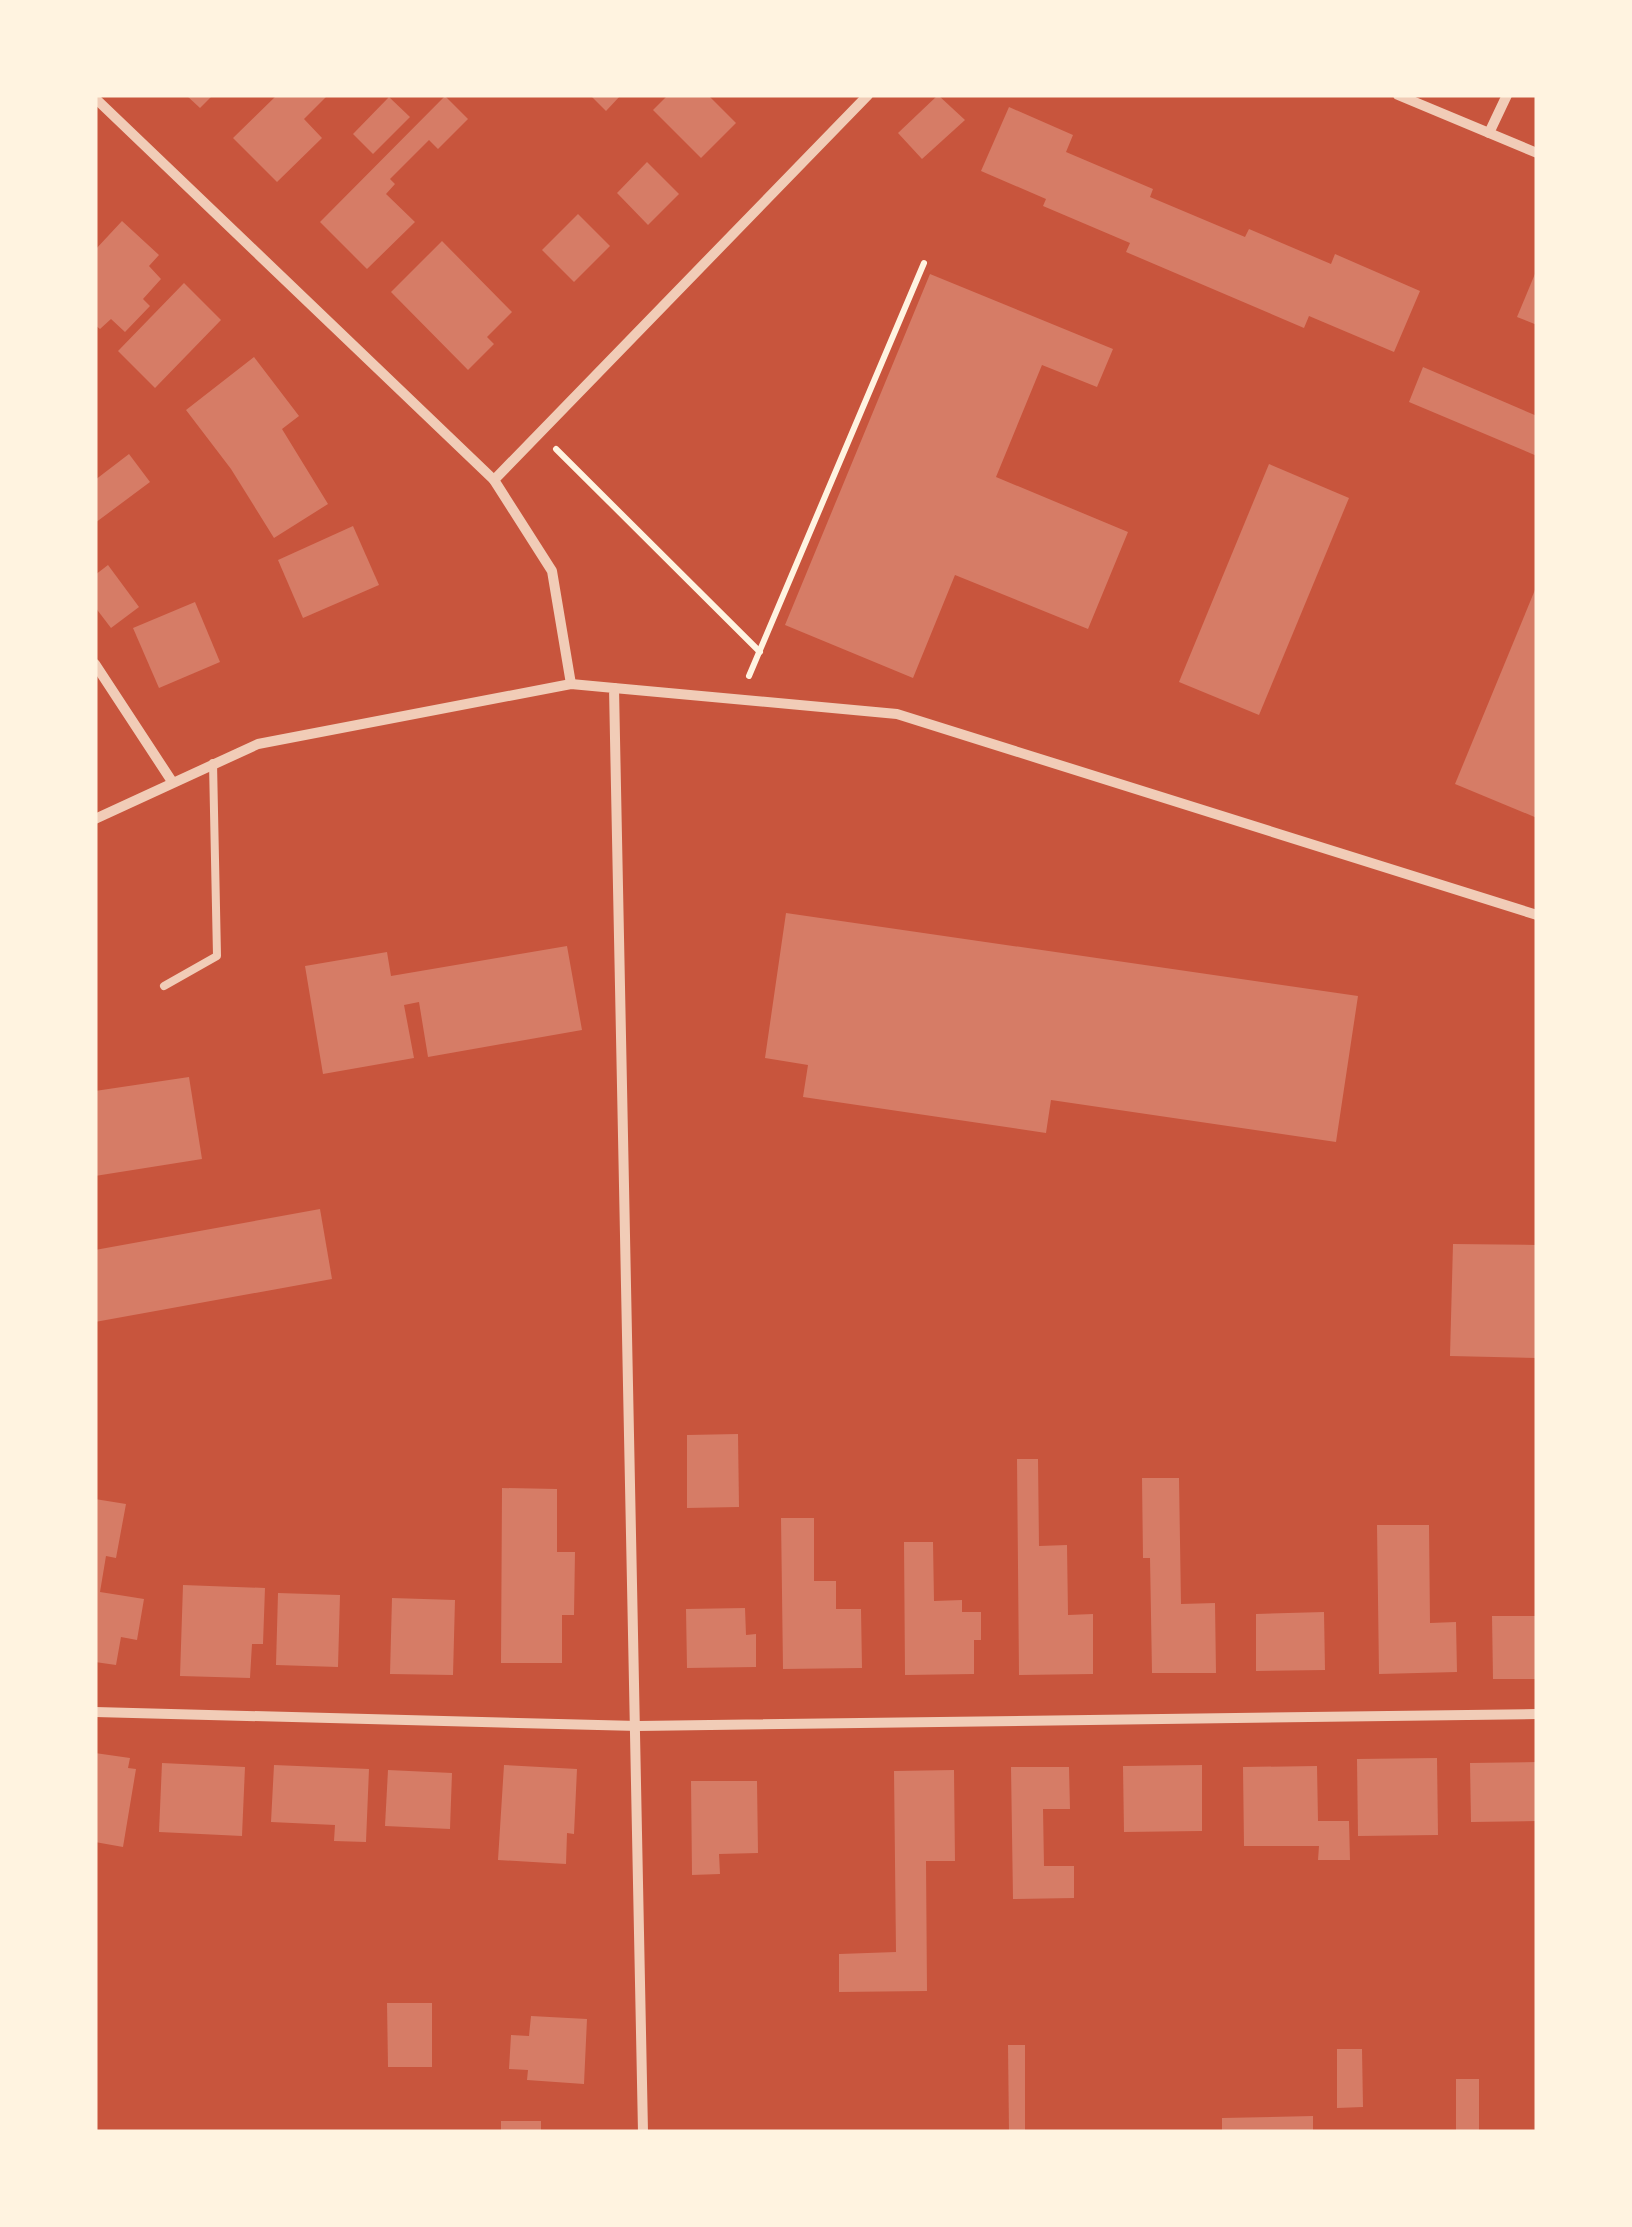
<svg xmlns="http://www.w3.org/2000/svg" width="1632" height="2227" viewBox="0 0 1632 2227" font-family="'Times New Roman',serif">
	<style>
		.building { fill: #d67c66 }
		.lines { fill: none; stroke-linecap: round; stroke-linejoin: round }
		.path { stroke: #fff3e0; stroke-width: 6 }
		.service { stroke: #f1ccb7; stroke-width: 8 }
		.minor { stroke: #f1ccb7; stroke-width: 10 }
	</style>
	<rect width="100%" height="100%" fill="#c8553d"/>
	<g class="building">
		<path d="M186 95H213L200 108Z"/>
		<path d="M277 95H328L304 119 322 138 277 182 233 138Z"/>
		<path d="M590 95H621L606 111Z"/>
		<path d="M668 95H708L736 123 701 158 653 110Z"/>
		<path d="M938 95 965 120 922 159 898 133Z"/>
		<path d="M445 96 468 119 438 149 429 140 390 179 395 184 386 194 415 222 367 269 320 222Z"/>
		<path d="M389 97 410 117 373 154 353 134Z"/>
		<path d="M1009 107 1073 135 1066 152 1153 189 1150 197 1245 237 1249 229 1331 264 1335 254 1420 291 1394 352 1309 316 1304 328 1126 252 1130 243 1043 206 1046 199 981 171Z"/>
		<path d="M647 162 679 194 648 225 617 193Z"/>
		<path d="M578 214 610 246 574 282 542 250Z"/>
		<path d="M122 221 159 255 149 266 161 279 143 299 150 306 125 332 111 319 100 329 95 325V250Z"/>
		<path d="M442 241 512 312 487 337 494 344 468 370 391 292Z"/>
		<path d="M1537 269V325L1517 317Z"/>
		<path d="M930 274 1113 349 1097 387 1042 365 996 477 1128 532 1088 629 955 575 913 678 785 625Z"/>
		<path d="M184 283 221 320 155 388 118 351Z"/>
		<path d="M254 357 299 416 282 429 328 504 274 538 231 469 186 410Z"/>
		<path d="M1423 367 1537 416V456L1409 402Z"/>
		<path d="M129 454 150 482 95 523V480Z"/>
		<path d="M1269 464 1349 498 1259 715 1179 682Z"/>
		<path d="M353 526 379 585 303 618 278 560Z"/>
		<path d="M108 565 139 607 111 628 95 607V575Z"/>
		<path d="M1537 585V818L1455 784Z"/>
		<path d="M195 602 220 662 159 688 133 628Z"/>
		<path d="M786 913 1358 996 1336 1142 1051 1100 1046 1133 803 1097 808 1065 765 1058Z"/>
		<path d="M567 946 582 1030 428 1057 419 1002 404 1005 414 1058 323 1074 305 966 387 952 391 976Z"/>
		<path d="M189 1077 202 1159 95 1176V1091Z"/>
		<path d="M320 1209 332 1279 95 1322V1250Z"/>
		<path d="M1453 1244 1537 1245V1358L1450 1356Z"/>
		<path d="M738 1434 739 1507 687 1508V1435Z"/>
		<path d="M1017 1459H1038L1039 1546 1067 1545 1068 1615 1093 1614V1674L1019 1675Z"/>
		<path d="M1142 1478H1179L1181 1604 1215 1603 1216 1673H1152L1150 1558H1143Z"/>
		<path d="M502 1488 557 1489V1552H575L574 1615H562V1663H501Z"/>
		<path d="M95 1499 126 1504 116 1558 106 1556 100 1592 144 1599 137 1640 121 1637 116 1665 95 1662Z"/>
		<path d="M781 1518H814V1581H836V1609H861L862 1668 783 1669Z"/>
		<path d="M1377 1525H1429L1430 1623 1456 1622 1457 1672 1379 1674Z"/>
		<path d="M904 1542H933L934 1601 962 1600V1612H981V1640H974V1674L905 1675Z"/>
		<path d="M183 1585 265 1588 263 1644H252L250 1678 180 1676Z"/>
		<path d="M278 1593 340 1595 338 1667 276 1665Z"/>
		<path d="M392 1598 455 1600 453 1675 390 1674Z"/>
		<path d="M745 1608 746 1635 756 1634V1667L687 1668 686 1609Z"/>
		<path d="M1324 1612 1325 1670 1256 1671V1614Z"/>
		<path d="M1492 1616H1537V1679H1493Z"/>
		<path d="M95 1753 130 1758 128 1768 136 1769 123 1847 95 1842Z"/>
		<path d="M1437 1758 1438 1835 1358 1836 1357 1759Z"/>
		<path d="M1537 1762V1821L1471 1822 1470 1763Z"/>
		<path d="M162 1763 245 1767 242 1836 159 1832Z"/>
		<path d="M274 1765 369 1769 366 1842 334 1841 335 1825 271 1822Z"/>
		<path d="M504 1765 577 1769 574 1834 567 1833 566 1864 498 1860Z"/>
		<path d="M1202 1765V1831L1124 1832 1123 1766Z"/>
		<path d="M1317 1766 1318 1821H1349L1350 1860H1318L1319 1846H1244L1243 1767Z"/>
		<path d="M1011 1767H1069L1070 1809H1043L1044 1866H1074V1898L1013 1899Z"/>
		<path d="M388 1770 452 1773 450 1829 385 1826Z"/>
		<path d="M954 1770 955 1861H926L927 1991 839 1992V1954L896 1952 894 1771Z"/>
		<path d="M691 1781H757L758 1853 719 1854 720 1874 692 1875Z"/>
		<path d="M387 2003H432V2067H388Z"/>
		<path d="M531 2016 587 2019 584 2084 527 2080 528 2070 509 2069 511 2035 529 2036Z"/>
		<path d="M1008 2045H1025V2132H1009Z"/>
		<path d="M1337 2049H1362L1363 2107 1337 2108Z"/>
		<rect x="1456" y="2079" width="23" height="53"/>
		<path d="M1313 2116V2132H1222V2118Z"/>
		<rect x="501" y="2121" width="40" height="11"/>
	</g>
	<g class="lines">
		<g class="path">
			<path d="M556 449 760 652"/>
			<path d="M749 676 924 263"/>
		</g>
		<path class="service" d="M164 986 217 956 213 763"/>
		<g class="minor">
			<path d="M1398 95 1537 153"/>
			<path d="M95 98 494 480"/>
			<path d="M1489 133 1507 95"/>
			<path d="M95 664 171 780"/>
			<path d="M571 684 552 571 494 480 868 95"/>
			<path d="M614 688 897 714 1537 915"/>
			<path d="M95 819 258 744 571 684 614 688 643 2132"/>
			<path d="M95 1712 638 1726 1537 1714"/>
		</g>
	</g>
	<rect width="1632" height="2227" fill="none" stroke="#fff3e0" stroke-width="195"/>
</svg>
